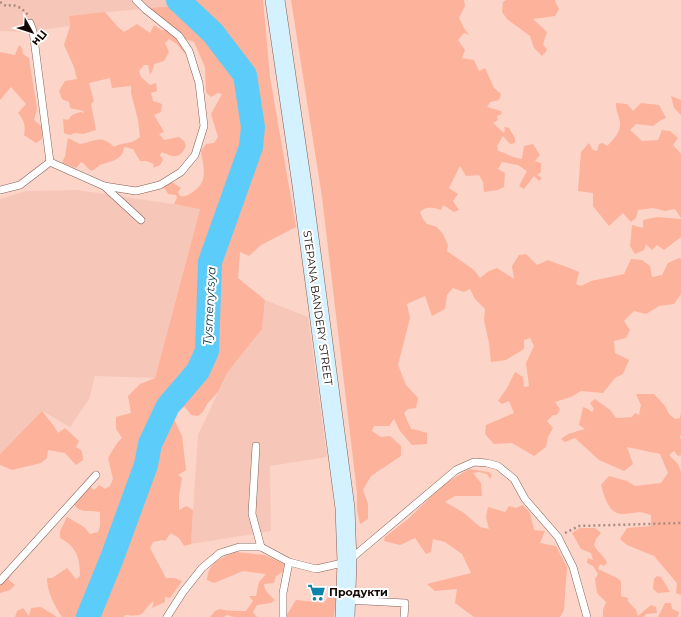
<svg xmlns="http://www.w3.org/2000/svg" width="681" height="617" viewBox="0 0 681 617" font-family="Montserrat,sans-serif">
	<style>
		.built { fill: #f6c7b8 }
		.green { fill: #fdb29b }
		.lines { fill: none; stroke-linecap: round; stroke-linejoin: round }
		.river { stroke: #5ccdfa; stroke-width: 24 }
		.lane-casing { stroke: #836056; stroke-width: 8 }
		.secondary-casing { stroke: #836056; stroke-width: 20 }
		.path { stroke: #aa8c83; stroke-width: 2.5; stroke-dasharray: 2 3; stroke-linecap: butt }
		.lane { stroke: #fff; stroke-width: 7 }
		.secondary { stroke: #d3f1fe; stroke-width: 19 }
		.labels { text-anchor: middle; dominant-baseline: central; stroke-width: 4; stroke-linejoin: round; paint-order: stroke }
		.street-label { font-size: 11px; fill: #140805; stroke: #fff }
		.poi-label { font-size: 11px; font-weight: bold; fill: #140805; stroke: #fff; text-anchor: start }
		.water-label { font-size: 12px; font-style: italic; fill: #03384b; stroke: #fff }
	</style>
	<rect width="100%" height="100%" fill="#fcd4c8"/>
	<g class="built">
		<path d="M0 0H166L171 6 69 16 70 26 27 32 0 31Z"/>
		<path d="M77 190 200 208 155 378 95 376 89 399 70 427 42 411 0 454V199L26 191Z"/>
		<path d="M265 300 308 317 327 457 270 466 271 531 191 544 198 435 227 373 262 329Z"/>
	</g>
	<g class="green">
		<path d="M166 0H263L270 77 296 227 261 245 249 256 240 252 238 278 265 300 262 329 227 373 218 392 207 404 203 412 198 416 191 415 185 407 178 409 173 417 182 436 186 470 178 475 182 478 179 496V510L186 506 193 510 191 544 184 546 179 538 171 533 165 541 162 540 153 542 150 548 166 578H174L182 581 170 598 165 597V602L152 608 154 601C139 612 149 617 125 615L124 617H62C54 605 47 591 47 578H52L67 568 76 579 80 576C80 558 77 547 60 538V531L67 517 84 527 90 534 98 532 100 526V512C89 510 79 514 73 503L89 486 94 490 99 485 105 489 110 486 113 479 108 458 117 443 122 438 116 429V417L131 413 128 396 140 384 155 378 200 209 174 204 177 198 176 195 168 194 163 186 170 181 181 188 178 192 180 196C186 197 189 195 194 191 209 181 203 166 201 151L206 144 214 143 218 137 211 114 222 94 218 93 211 97 206 92 205 67 194 42 185 39 187 52 185 54 177 44 169 39 165 43 169 52 164 61 154 64 153 69 150 75 148 65H144L139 71 141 77 150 85 156 83 157 91 151 93 153 101 162 104 161 112 154 115 164 132 159 134 164 140 179 137 184 141 186 146C180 159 174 158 162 152L160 155 163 160 160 165 153 168 154 164 146 161H140L133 149 124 147C123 161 110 161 100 165 97 167 95 169 92 171 87 169 86 164 81 162L76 168 62 163 65 156 68 138 80 144C95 141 102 134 114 147 125 141 129 146 140 137L138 120 131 93V86L112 88 110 78 89 83 94 101 91 104 96 130 83 134 75 133 70 135 64 133 63 119 68 120 72 115 80 112 84 113 83 111 70 108 69 102 62 99 59 91 65 81 77 79 74 67 64 45 70 26 69 16 105 12 117 26 124 32 137 24 150 33 154 25 161 30 176 31 149 8 171 6Z"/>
		<path d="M291 0H464L465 6 459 18 464 28 469 35 464 33 458 40 465 50 462 58 474 60 479 71 485 68 494 88 501 94 499 100 490 102 487 107 501 111 502 114 497 116 498 120 493 123 504 133 505 130 504 127 509 128 515 138V143L510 144 503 136 497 146 498 151C507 153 511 158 522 159L524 146 533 144 540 155 535 161 541 163V172L537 175 542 178 539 181 534 176 524 189 519 186 527 171 518 165 502 162 498 169 505 173 504 187 498 190 484 192 483 182 479 175 466 176 460 166 449 188 458 194 453 201 459 210 454 212 443 205 441 210C432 207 427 206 420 212L423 219 427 224 437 227 443 234 448 245 447 251 474 270 480 278 489 271 497 268 514 279 512 266 519 255 526 254 537 265 548 260C559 265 569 267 579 272L576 284 581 286 591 281 624 274 631 259 642 260 650 266 652 277 662 275 668 263 679 258 681 259V294L674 304 659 306 646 314 634 311 624 321 630 330 626 338 614 341 615 353 629 360 623 374 615 378 603 393 581 391 571 397 555 402 560 409 557 415H553L547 421 553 428 548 437 546 447 534 456 512 443 494 444 485 434 486 425 514 413 509 401 502 404 498 401 507 388 515 372 523 377 524 387 529 386 526 363 534 346 530 338 524 340V349L506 360 491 362 489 343 484 320 485 309 475 299 470 289 464 292 453 288 447 295 445 309 432 316 425 296 407 304 410 318 398 365 406 385 418 398 416 408 408 409 404 413 411 429 417 430 427 433V444L412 445 400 431 394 419 389 426H374L372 431 381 437 390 436 401 446V456L371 476 363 490 368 504V519L360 524 357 510V492L322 197Z"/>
		<path d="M506 0H556L555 1 559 9 555 16 533 19 547 32 543 44 547 50 542 56 534 48 530 36 507 19 502 12 503 2Z"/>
		<path d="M19 45 22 48 23 54 29 58 37 109 34 120 42 127V139L36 143 24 135C26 126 24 120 18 113L26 104 11 87 0 100V52L15 55Z"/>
		<path d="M671 96 681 100V115L674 108Z"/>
		<path d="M616 103 627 104 633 111 641 103 659 105 666 118 661 120 653 126 636 124 630 130 642 141 658 140 662 130 670 131 678 138 673 145 681 154V218L675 209 665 211 653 208 638 210 636 218 631 222 623 213 609 226 593 206V193L578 191 581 152 589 143 593 150 597 151 599 144 603 143 607 146C613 140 621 132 620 123 619 115 616 113 616 103Z"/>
		<path d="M657 217 681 219V237L664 250 657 245 652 250 646 244 644 250 635 254 630 246 632 225 643 228V220Z"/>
		<path d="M636 394H654L665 406 669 414 675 419 680 418 681 412V433L680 438 681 439V455L678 456 674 451 669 455 678 464 681 472V595L676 593 677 583 654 556 627 545 620 539 627 528 651 526V515C637 510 637 513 623 514 609 515 604 496 601 485L609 476 627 481 635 486 661 483 668 473 660 454 627 447 633 464 624 471 599 460 575 438 565 442 561 439 568 434 585 429 579 425 583 407 588 409 592 412 594 409 590 403 595 399 610 410 616 418 632 417 635 413 639 415 641 405Z"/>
		<path d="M42 411 53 425 58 433 65 428 79 441 76 447 82 451 83 460 76 465 65 453 48 450 47 458 41 463 12 470 0 465V454Z"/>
		<path d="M469 469 489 472 492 475 490 479 487 474 479 472 473 473 481 483 482 496H455L445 502 464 513 480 527 489 529 486 517 488 507 505 512 509 506 516 508 523 505 530 513 534 530 545 531 540 543 556 546 567 567 564 610 560 617H474L455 603 457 589 435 591 427 584 471 573 462 554 445 542 433 539 431 552 426 554 415 538 400 545 384 541 385 537 408 519 444 484Z"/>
		<path d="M580 528H595L601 533 596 539 594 545C597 552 604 555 607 563L604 566 600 564 598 569 617 578 621 581V596L628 598V601L636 610 638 616 651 605 656 607 657 613 646 614 644 617H603V610L606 602 597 593 595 579 598 574 593 566 587 563 588 558 593 560 591 553 581 549 572 533Z"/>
		<path d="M235 552 265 555 284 564 283 572 276 576 274 583 264 584C264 591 270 595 275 600L271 603 257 605 253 612 257 617H234L227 615 224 617H210L215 611 220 609C227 611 237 611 246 611L253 601 249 596H256L259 582 266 574 243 571 214 583 207 580C209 561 220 559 235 552Z"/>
		<path d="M10 574 9 580 15 585 10 590 0 593V584Z"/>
		<path d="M657 576 661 577 670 592 658 593 653 589 654 579Z"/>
		<path d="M331 593 336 596 334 617H287L286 616 296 600 324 603Z"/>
		<path d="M665 603H671L672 609 679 612 678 617H658Z"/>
		<path d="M41 607 54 615 56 617H15L17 611 23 608 29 616 31 608Z"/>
	</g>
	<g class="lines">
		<path class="river" d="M88 617 112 558 146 465 150 444 168 406 198 371 207 351 210 262 251 147 253 127 245 75 213 33 178 0"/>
		<defs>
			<g id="lane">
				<path d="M30 23 33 31 50 162 104 186 136 191 160 185 181 172 195 155 204 126 199 83 189 51 179 36 145 9 136 0"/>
				<path d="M104 186 141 220"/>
				<path d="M0 190 20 185 50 162"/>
				<path d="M256 446 252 514 261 547"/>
				<path d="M0 581 96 475"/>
				<path d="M346 600 405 603 404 617"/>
				<path d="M167 617 183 592 202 568 220 553 239 547H261L289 562 316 569 347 562 456 470 474 462 487 463 498 466 514 479 525 499 558 537 573 567 587 617"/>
				<path d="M283 617V593L289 562"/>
			</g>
			<path id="secondary" d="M275 0 302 185 345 508 347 562 345 617"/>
		</defs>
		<use href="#lane" class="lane-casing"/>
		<use href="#secondary" class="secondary-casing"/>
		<g class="path">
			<path d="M0 2 6 6 13 5 21 8 28 15"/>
			<path d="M565 533 579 526 681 523"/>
		</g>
		<use href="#lane" class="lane"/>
		<use href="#secondary" class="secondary"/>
	</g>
	<defs>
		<symbol id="supermarket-bare" viewBox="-9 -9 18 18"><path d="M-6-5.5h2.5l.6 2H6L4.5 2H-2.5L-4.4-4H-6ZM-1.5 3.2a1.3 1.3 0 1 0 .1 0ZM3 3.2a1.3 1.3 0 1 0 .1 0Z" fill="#0c83a8" stroke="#fff" stroke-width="2.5" paint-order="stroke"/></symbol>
	</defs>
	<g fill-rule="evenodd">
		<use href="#supermarket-bare" x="304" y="580" width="25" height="25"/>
	</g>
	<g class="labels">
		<g class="street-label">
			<text transform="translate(318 308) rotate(82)">STEPANA BANDERY STREET</text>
		</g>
		<g class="poi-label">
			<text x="329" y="592">Продукти</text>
		</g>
		<g class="water-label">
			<text transform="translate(209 306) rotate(-87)">Tysmenytsya</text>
		</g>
	</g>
	<g transform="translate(32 32) rotate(129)" stroke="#ffffff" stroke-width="3" paint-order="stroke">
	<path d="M0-3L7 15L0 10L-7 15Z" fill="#140805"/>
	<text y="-6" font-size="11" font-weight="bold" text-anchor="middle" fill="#140805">Пн</text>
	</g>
</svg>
